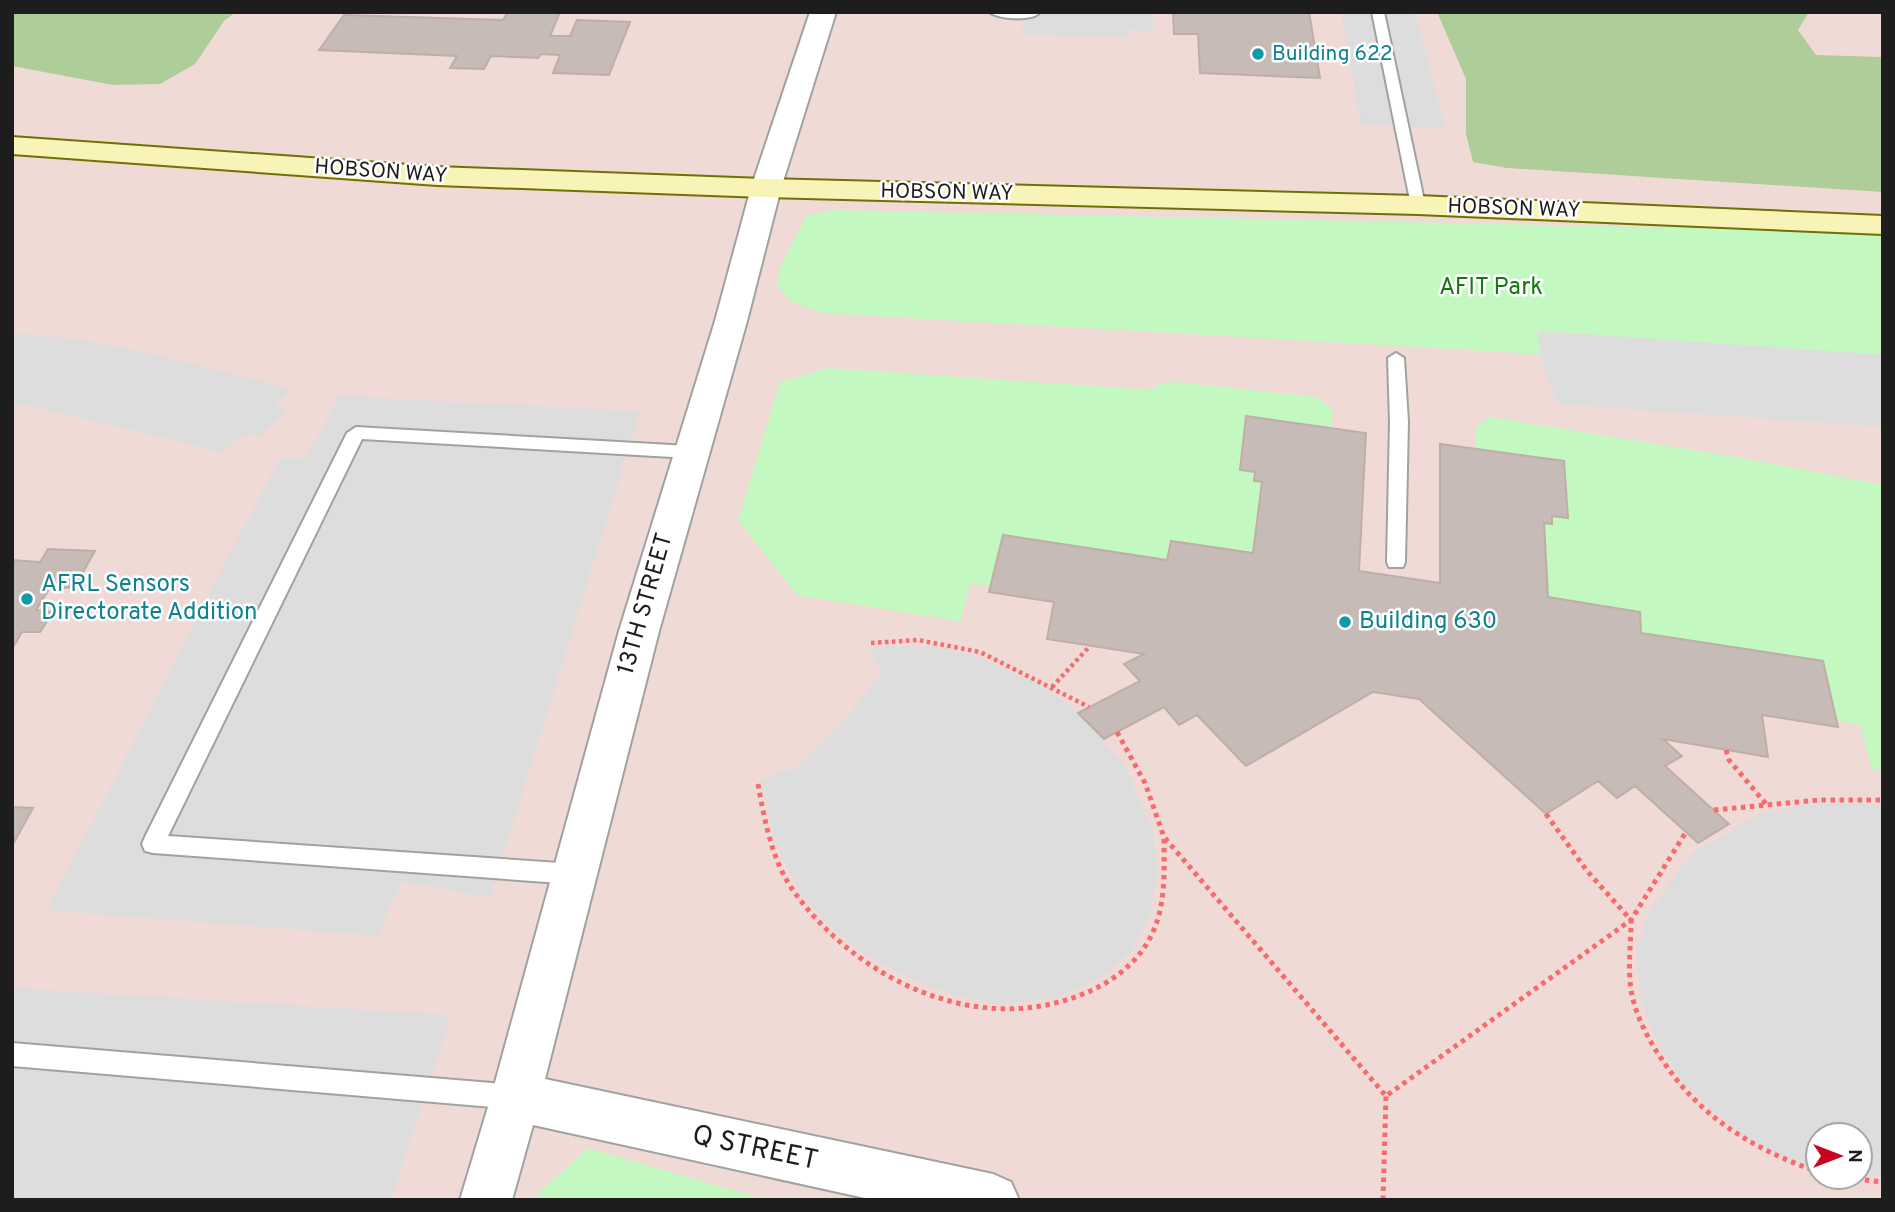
<svg xmlns="http://www.w3.org/2000/svg" width="1895" height="1212" viewBox="0 0 1895 1212" font-family="Overpass,sans-serif">
	<style>
		.military { fill: #f0dad6; fill-rule: evenodd }
		.forest { fill: #afcd98 }
		.park { fill: #c3f8c0 }
		.parking { fill: #ddd }
		.building { fill: #c6bbb6; stroke: #bfaea6; stroke-width: 2 }
		.lines { fill: none; stroke-linecap: round; stroke-linejoin: round }
		.lane-casing { stroke: #a1a1a1; stroke-width: 4 }
		.street-casing { stroke: #a1a1a1; stroke-width: 4 }
		.secondary-casing { stroke: #726f06; stroke-width: 4 }
		.path-far1 { stroke: #f76b6f; stroke-width: 4.5; stroke-dasharray: 3.5 3.5; stroke-linecap: butt }
		.path { stroke: #f76b6f; stroke-width: 5; stroke-dasharray: 4.5 4.5; stroke-linecap: butt }
		.lane { fill: #fff; fill-rule: evenodd }
		.street { fill: #fff; fill-rule: evenodd }
		.secondary { fill: #f8f3b7; fill-rule: evenodd }
		.culture-dot { fill: #0f9aa8; stroke: #fff; stroke-width: 2.5 }
		.labels { text-anchor: middle; dominant-baseline: central; stroke-width: 5; stroke-linejoin: round; paint-order: stroke }
		.far-culture-label { font-size: 21px; fill: #0d838f; stroke: #fff; text-anchor: start }
		.far-street-label { font-size: 21px; fill: #1d1d1d; stroke: #fff }
		.park-label { font-size: 24px; fill: #12790d; stroke: #fff }
		.culture-label { font-size: 24px; fill: #0d838f; stroke: #fff; text-anchor: start }
		.street-label { font-size: 24px; fill: #1d1d1d; stroke: #fff }
		.near-street-label { font-size: 28px; fill: #1d1d1d; stroke: #fff }
	</style>
	<rect width="100%" height="100%" fill="#eee9e3"/>
	<path class="military" d="M12 12H1883V1200H12ZM1818 1135H1860V1177H1818Z"/>
	<g class="forest">
		<path d="M12 12H236L224 21 195 64 160 84 113 85 12 66Z"/>
		<path d="M1437 12H1809L1798 30 1816 55 1881 57 1883 60V192L1507 168 1473 162 1466 134V79Z"/>
	</g>
	<g class="park">
		<path d="M833 210 1735 229 1883 236V355L1538 331 1541 354 823 313 791 302 777 285 781 265 807 215Z"/>
		<path d="M828 368 1150 390 1161 383 1174 382 1317 397 1331 408V428L1246 417 1240 469 1255 472 1254 481 1262 482 1253 553 1171 541 1167 560 1003 535 991 586 970 584 960 621 797 595 738 520 780 382Z"/>
		<path d="M1490 417 1731 456 1883 485V771L1872 769 1860 724 1836 721 1822 661 1641 633 1639 612 1548 597 1544 523 1552 524V516L1567 518 1564 461 1476 449 1475 427Z"/>
		<path d="M588 1148 767 1200H537L540 1191Z"/>
	</g>
	<g class="parking">
		<path d="M1022 12H1153V31L1128 30 1127 37 1023 34Z"/>
		<path d="M1341 12H1415L1445 128 1361 125Z"/>
		<path d="M1537 331 1883 355V427L1557 404 1543 366Z"/>
		<path d="M12 333 68 338 135 350 292 389 275 406 286 412 260 436 247 433 221 452 40 408 12 404Z"/>
		<path d="M339 396 640 411 490 898 402 881 377 936 47 910 279 459 306 458Z"/>
		<path d="M895 645H928L970 654 1047 687 1078 713 1125 766 1153 832 1157 872 1150 917 1134 949 1102 977 1057 998 1002 1005 952 995 907 977 862 953 824 921 796 885 775 843 761 780 796 767 844 720 882 672 868 647Z"/>
		<path d="M1861 802 1883 806V1177L1860 1176V1135H1818V1167L1794 1161 1751 1141 1714 1113 1683 1083 1657 1042 1641 1000 1636 950 1648 913 1692 853 1757 815 1802 804Z"/>
		<path d="M12 988 451 1015 391 1200H12Z"/>
	</g>
	<g class="building">
		<path d="M508 12H560L550 36H570L577 20 630 22 609 75 553 73 560 55 541 54 538 58 491 56 484 69 450 68 457 56 319 50 344 15 503 20Z"/>
		<path d="M1173 12H1309L1320 78 1200 73 1198 34H1174Z"/>
		<path d="M1246 416 1366 433 1359 571 1440 583V444L1564 461 1568 518 1552 516V524L1544 523 1548 597 1640 612 1641 633 1823 661 1838 727 1762 715 1768 757 1663 739 1682 756 1665 766 1729 824 1698 843 1635 786 1617 798 1598 781 1546 814 1419 699 1373 692 1246 766 1197 715 1179 725 1164 707 1104 739 1078 713 1140 681 1124 664 1144 654 1047 639 1054 602 989 592 1003 535 1167 560 1171 541 1253 553 1262 482 1254 481 1255 472 1240 470Z"/>
		<path d="M48 549 95 551 74 588 50 587 36 610 53 612 40 632H22L12 649V560L40 562Z"/>
		<path d="M12 807 33 808 12 846Z"/>
	</g>
	<g class="lines">
		<defs>
			<g id="lane">
				<path d="M989 12H1037L1038 14C1029 21 998 19 989 12Z"/>
				<path d="M1372 12H1384L1425 205 1423 208H1413L1411 205Z"/>
				<path d="M1396 353 1404 358 1408 422 1405 562 1403 567H1389L1387 562 1390 422 1388 358Z"/>
				<path d="M356 427 689 446 698 452 689 458 362 439 168 836 574 864 582 867 585 874 582 881 574 884 153 853 145 851 142 844 145 837 347 433Z"/>
				<path d="M12 1043 515 1085 524 1089 527 1097 524 1105 515 1109 12 1066Z"/>
			</g>
			<path id="street" d="M810 12H836L781 188 747 321 659 631 545 1079 993 1174 1011 1182 1019 1200H874L533 1125 512 1200H460L491 1097 619 631 715 321 751 188Z"/>
			<path id="secondary" d="M12 137 437 167 766 179 1418 196 1883 216V234L1418 214 766 197 437 185 12 154Z"/>
		</defs>
		<use href="#lane" class="lane-casing"/>
		<use href="#street" class="street-casing"/>
		<use href="#secondary" class="secondary-casing"/>
		<g class="path-far1">
			<path d="M871 643 918 640 980 652 1089 707"/>
			<path d="M1052 687 1090 646"/>
		</g>
		<g class="path">
			<path d="M1117 732 1145 783 1164 837 1386 1096 1631 920 1686 832"/>
			<path d="M1726 750 1729 760 1766 804"/>
			<path d="M758 784C765 822 772 862 795 893 859 981 978 1037 1083 994 1114 982 1143 959 1155 927 1166 899 1164 867 1164 838"/>
			<path d="M1714 810 1819 800H1883"/>
			<path d="M1546 814 1587 871 1631 920C1631 945 1627 971 1632 995 1637 1018 1648 1039 1661 1058 1699 1117 1753 1149 1818 1172"/>
			<path d="M1838 1177 1883 1182"/>
			<path d="M1383 1200 1386 1096"/>
		</g>
		<use href="#lane" class="lane"/>
		<use href="#street" class="street"/>
		<use href="#secondary" class="secondary"/>
	</g>
	<g class="culture-dot">
		<circle cx="1258" cy="54" r="7"/>
		<circle cx="27" cy="599" r="7"/>
		<circle cx="1345" cy="622" r="7"/>
	</g>
	<g class="labels">
		<g class="far-culture-label">
			<text x="1272" y="54">Building 622</text>
		</g>
		<g class="far-street-label">
			<text transform="translate(381 172) rotate(4)">HOBSON WAY</text>
			<text transform="translate(947 193) rotate(1)">HOBSON WAY</text>
			<text transform="translate(1514 209) rotate(2)">HOBSON WAY</text>
		</g>
		<g class="park-label">
			<text x="1491" y="288">AFIT Park</text>
		</g>
		<g class="culture-label">
			<text x="41" y="585">AFRL Sensors<tspan x="41" dy="28">Directorate Addition</tspan></text>
			<text x="1359" y="622">Building 630</text>
		</g>
		<g class="street-label">
			<text transform="translate(646 604) rotate(-74)">13TH STREET</text>
		</g>
		<g class="near-street-label">
			<text transform="translate(755 1149) rotate(12)">Q STREET</text>
		</g>
	</g>
	<rect width="1895" height="1212" fill="none" stroke="#1d1d1d" stroke-width="28"/>
	<g transform="translate(1839 1156) rotate(90)"><circle r="33" fill="#ffffff" stroke="#a5a5a5" stroke-width="2"/>
	<path d="M0-5L12 26L0 18L-12 26Z" fill="#c7031d"/>
	<text y="-10" font-size="19" font-weight="bold" text-anchor="middle" fill="#1d1d1d">N</text>
	</g>
</svg>
